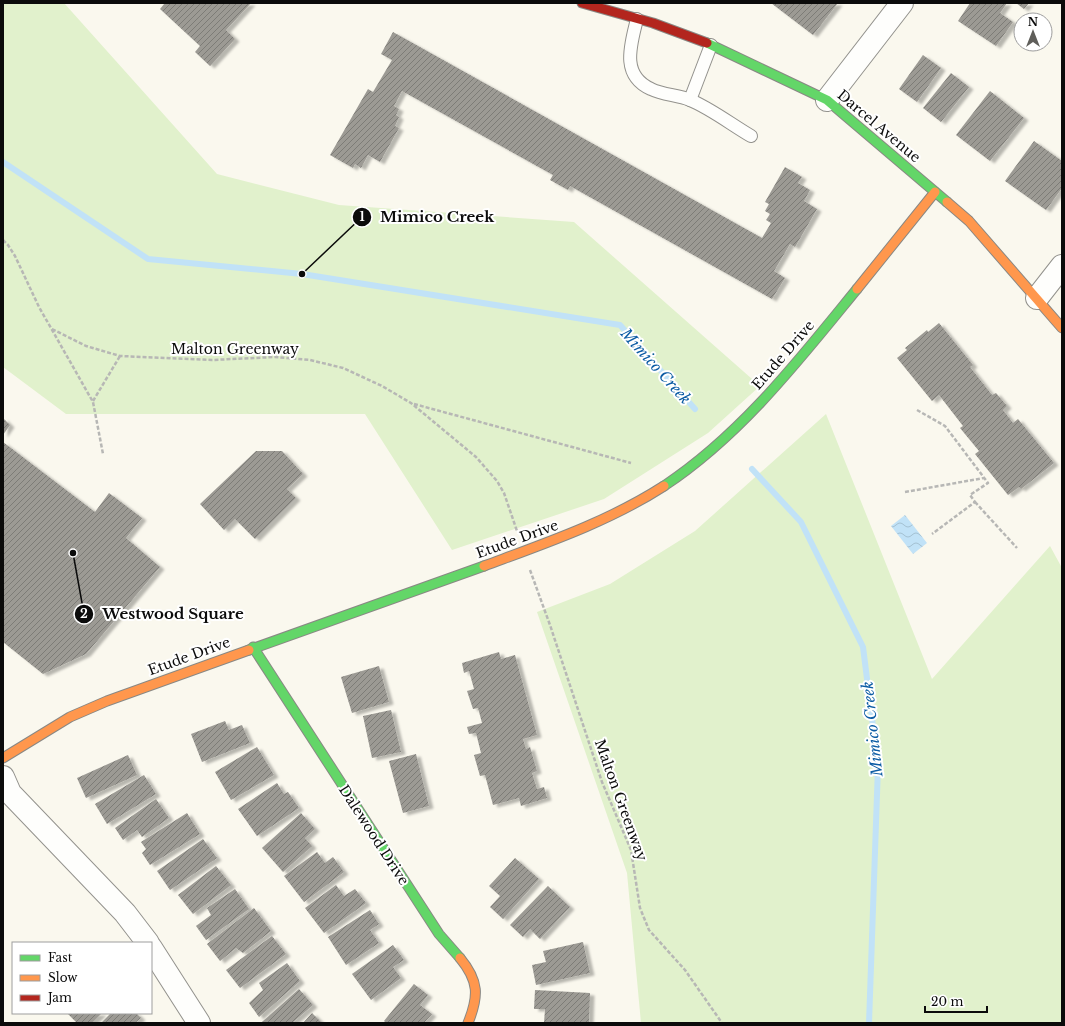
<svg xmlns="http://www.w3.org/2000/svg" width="1065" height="1026" viewBox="0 0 1065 1026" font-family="'Libre Baskerville',serif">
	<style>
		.grass { fill: #e1f1cc }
		.water { fill: url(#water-waves) }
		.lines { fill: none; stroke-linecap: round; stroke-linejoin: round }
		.stream { stroke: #c1e2f7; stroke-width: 6 }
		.building { fill: url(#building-hatch); filter: url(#shadow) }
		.lane-casing { stroke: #93928d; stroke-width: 14 }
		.street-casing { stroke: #93928d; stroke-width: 24 }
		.fast-casing { stroke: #898884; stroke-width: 11 }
		.slow-casing { stroke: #898884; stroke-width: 11 }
		.jam-casing { stroke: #898884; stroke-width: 11 }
		.path { stroke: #b7b7b5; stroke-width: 2.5; stroke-dasharray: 4 2; stroke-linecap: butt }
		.lane { stroke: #fefefc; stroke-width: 12 }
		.street { stroke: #fefefc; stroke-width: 22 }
		.fast { stroke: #63d668; stroke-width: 9 }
		.slow { stroke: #ff974d; stroke-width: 9 }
		.jam { stroke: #b3261e; stroke-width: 9 }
		.labels { text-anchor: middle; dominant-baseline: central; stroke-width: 4; stroke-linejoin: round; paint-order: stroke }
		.street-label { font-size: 14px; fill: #0b0b0b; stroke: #fff }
		.water-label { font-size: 15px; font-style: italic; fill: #0c5ca4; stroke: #fff }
		.leader { fill: none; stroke: #0b0b0b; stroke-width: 1.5 }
		.callout-dot { fill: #0b0b0b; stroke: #fff; stroke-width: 1.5 }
		.mark-label { font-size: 12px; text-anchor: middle; font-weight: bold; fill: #fff }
		.callout-label { font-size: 15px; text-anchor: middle; font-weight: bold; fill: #0b0b0b; stroke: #fff; stroke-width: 4; stroke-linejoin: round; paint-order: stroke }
	</style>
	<defs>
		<pattern id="water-waves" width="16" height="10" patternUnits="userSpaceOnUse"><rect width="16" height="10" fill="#c1e2f7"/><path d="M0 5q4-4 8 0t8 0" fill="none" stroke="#a4c1d2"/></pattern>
		<pattern id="building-hatch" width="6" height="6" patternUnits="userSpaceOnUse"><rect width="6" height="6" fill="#9c9a94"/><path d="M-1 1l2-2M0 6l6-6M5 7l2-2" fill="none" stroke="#7d7c77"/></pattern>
		<filter id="shadow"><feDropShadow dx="4.5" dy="2.5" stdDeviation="1" flood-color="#0004"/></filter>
	</defs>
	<rect width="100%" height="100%" fill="#faf8ee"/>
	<g class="grass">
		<path d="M3 3H64L217 174 339 205 574 222 760 386 708 433 604 499 452 550 365 414H66L3 367Z"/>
		<path d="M826 414 932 679 1050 546 1062 568V1023H641L627 873 537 612 610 584 695 531Z"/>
	</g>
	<path class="water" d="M905 515 927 543 913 554 891 526Z"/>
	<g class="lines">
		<g class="stream">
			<path d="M3 162 148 259 302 274 620 325 695 409"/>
			<path d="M752 469 801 522 863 647 878 766 869 1023"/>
		</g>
	</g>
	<g class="building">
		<path d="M165 3H251L226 30 235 39 210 66 195 52 200 46 160 9Z"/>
		<path d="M771 3H838L813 35Z"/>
		<path d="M970 3H1007L1000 13 1013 22 996 46 958 21Z"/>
		<path d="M1016 3H1029L1024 9Z"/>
		<path d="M393 32 762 238 771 223 766 220 770 214 765 211 769 204 765 202 785 167 802 177 798 183 810 190 804 201 817 209 795 247 790 244 774 271 785 278 772 299 570 186 568 190 550 180 553 175 402 91 394 106 399 109 396 115 399 117 395 126 399 128 380 162 368 155 361 168 355 164 353 168 330 155 368 89 373 92 392 60 381 54Z"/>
		<path d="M923 55 941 68 917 102 899 89Z"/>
		<path d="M951 73 969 87 941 122 923 108Z"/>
		<path d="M990 91 1024 118 990 161 956 135Z"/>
		<path d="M1034 141 1062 161V188L1046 210 1005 181Z"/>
		<path d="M939 323 973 365 970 367 992 395 996 393 1007 406 1003 410 1013 423 1018 419 1054 463 1021 489 1019 487 1008 495 975 454 979 451 960 428 963 426 939 395 932 401 897 358 907 350 905 348 927 330 928 332Z"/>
		<path d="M3 418 10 425 3 435Z"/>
		<path d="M3 442 95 512 109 493 142 518 126 538 160 567 86 654 43 674 3 642Z"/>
		<path d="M256 451H282L303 474 287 489 296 498 255 539 235 519 224 530 200 504Z"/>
		<path d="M499 652 501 659 515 655 537 735 523 739 526 749 530 747 537 771 532 773 537 789 544 787 547 798 521 806 519 798 493 805 485 775 480 776 474 755 481 753 476 733 469 734 467 727 482 723 478 708 473 709 467 691 474 689 469 671 464 673 462 663Z"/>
		<path d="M379 666 389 702 352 713 341 677Z"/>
		<path d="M391 710 401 752 372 758 363 716Z"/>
		<path d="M225 721 229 730 242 725 250 743 202 762 191 734Z"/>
		<path d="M257 747 274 775 231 800 215 772Z"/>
		<path d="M416 754 429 806 403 813 389 761Z"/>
		<path d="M128 755 137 775 86 798 77 778Z"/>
		<path d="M144 775 156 794 107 824 95 804Z"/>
		<path d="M277 783 284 794 288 792 299 808 257 836 238 809Z"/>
		<path d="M156 799 169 818 142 837 137 830 123 840 115 828Z"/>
		<path d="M187 813 200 834 150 865 142 853 146 849 141 842Z"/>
		<path d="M301 813 315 829 305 838 312 846 283 872 262 848Z"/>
		<path d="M203 839 217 858 170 890 157 871Z"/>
		<path d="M317 852 325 863 333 857 344 872 304 902 284 876Z"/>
		<path d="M515 858 539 879 503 919 490 907 500 896 489 886Z"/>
		<path d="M216 866 231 885 193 914 178 895Z"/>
		<path d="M336 885 344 896 355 889 366 903 324 933 305 908Z"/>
		<path d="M548 886 570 907 540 939 530 929 523 937 510 925Z"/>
		<path d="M235 889 249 909 206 940 196 926 211 915 207 908Z"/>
		<path d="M254 908 271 931 243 953 236 948 220 961 207 944Z"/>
		<path d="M370 910 379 924 370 930 379 943 346 965 328 937Z"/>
		<path d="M272 936 286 954 240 988 226 970Z"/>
		<path d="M583 942 590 973 536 985 532 965 546 962 543 951Z"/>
		<path d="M393 945 404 960 393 967 401 978 371 1000 352 974Z"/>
		<path d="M287 963 300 981 259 1017 249 1003 263 990 259 983Z"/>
		<path d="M414 984 428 995 420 1005 432 1014 424 1023H386L384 1021Z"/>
		<path d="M299 989 313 1005 292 1023H263L262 1022Z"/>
		<path d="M535 990 590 993 589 1023H544L545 1009H534Z"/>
		<path d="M67 1013H102L92 1023H77Z"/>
		<path d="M111 1013H136L141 1018 135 1023H101Z"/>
		<path d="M312 1013 322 1023H303Z"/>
	</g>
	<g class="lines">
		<defs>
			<g id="lane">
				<path d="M637 19C631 44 620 75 651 89 663 95 678 95 690 100 710 108 732 125 751 136"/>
				<path d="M690 100 711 45"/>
			</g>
			<g id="street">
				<path d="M827 100 902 3"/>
				<path d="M1037 298 1062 266"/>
				<path d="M3 777 10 793 125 913 148 943"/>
				<path d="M151 948 199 1023"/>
			</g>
			<g id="fast">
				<path d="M707 43 827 100 947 202"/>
				<path d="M664 486C741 435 799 360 857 289"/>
				<path d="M253 647 439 934 460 958"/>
				<path d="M249 650 484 566"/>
			</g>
			<g id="slow">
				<path d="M947 202 969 221 1062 328"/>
				<path d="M857 289 935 192"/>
				<path d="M484 566C546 543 608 522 664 486"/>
				<path d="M3 758 70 717 107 701 249 650"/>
				<path d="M460 958C479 981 479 996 468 1023"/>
			</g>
			<path id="jam" d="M582 3 653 23 707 43"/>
		</defs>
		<use href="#lane" class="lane-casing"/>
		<use href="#street" class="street-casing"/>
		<use href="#fast" class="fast-casing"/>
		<use href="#slow" class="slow-casing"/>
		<use href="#jam" class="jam-casing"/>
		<g class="path">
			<path d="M3 240 8 245 15 256 39 307 93 402 103 454"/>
			<path d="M52 329 86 346 120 356 212 360 275 357 310 360 343 368 382 386 411 403 476 457 497 481 504 493 517 531"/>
			<path d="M93 401 120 356"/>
			<path d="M414 404 631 463"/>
			<path d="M917 410 945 426 988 483 970 495 975 502 932 534"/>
			<path d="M905 492 984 478"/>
			<path d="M975 502 1017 548"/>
			<path d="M530 570 550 625 602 782 631 850 640 908 649 930 685 970 722 1023"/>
		</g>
		<use href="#lane" class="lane"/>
		<use href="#street" class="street"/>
		<use href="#fast" class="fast"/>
		<use href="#slow" class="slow"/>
		<use href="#jam" class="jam"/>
	</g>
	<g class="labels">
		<g class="street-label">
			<text transform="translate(879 126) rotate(40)">Darcel Avenue</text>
			<text x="235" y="349">Malton Greenway</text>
			<text transform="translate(783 355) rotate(-49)">Etude Drive</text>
			<text transform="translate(517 539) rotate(-20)">Etude Drive</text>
			<text transform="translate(189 656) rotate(-20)">Etude Drive</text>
			<text transform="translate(621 800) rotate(70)">Malton Greenway</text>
			<text transform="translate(374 835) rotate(57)">Dalewood Drive</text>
		</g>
		<g class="water-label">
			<text transform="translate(656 366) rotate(48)">Mimico Creek</text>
			<text transform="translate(872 729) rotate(-96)">Mimico Creek</text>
		</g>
	</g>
	<path class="leader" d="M302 274L362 217M73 553L84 614"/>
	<g class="callout-dot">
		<circle cx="302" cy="274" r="4"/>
		<circle cx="73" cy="553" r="4"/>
		<circle cx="362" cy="217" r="10"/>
		<circle cx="84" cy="614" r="10"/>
	</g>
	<g class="mark-label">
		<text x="362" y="221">1</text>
		<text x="84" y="618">2</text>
	</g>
	<g class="callout-label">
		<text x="437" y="222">Mimico Creek</text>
		<text x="173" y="619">Westwood Square</text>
	</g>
	<rect width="1065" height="1026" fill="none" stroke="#0b0b0b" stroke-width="8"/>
	<rect x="12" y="942" width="140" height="72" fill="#ffffff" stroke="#9d9d9d"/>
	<rect x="20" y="955" width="20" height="6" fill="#63d668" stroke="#9d9d9d"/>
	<text x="48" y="962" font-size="12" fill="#0b0b0b">Fast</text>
	<rect x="20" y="975" width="20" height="6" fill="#ff974d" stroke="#9d9d9d"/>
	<text x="48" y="982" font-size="12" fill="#0b0b0b">Slow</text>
	<rect x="20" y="995" width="20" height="6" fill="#b3261e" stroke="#9d9d9d"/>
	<text x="48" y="1002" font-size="12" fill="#0b0b0b">Jam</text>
	<g transform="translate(1033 32)"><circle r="19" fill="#ffffff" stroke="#9d9d9d"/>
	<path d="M0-3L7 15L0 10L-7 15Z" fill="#5f5e5a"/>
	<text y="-6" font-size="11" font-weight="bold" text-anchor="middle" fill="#0b0b0b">N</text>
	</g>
	<path d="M925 1006v6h62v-6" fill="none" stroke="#0b0b0b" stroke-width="2"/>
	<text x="931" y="1006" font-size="12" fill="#0b0b0b" stroke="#ffffff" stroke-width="3" paint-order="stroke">20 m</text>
</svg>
